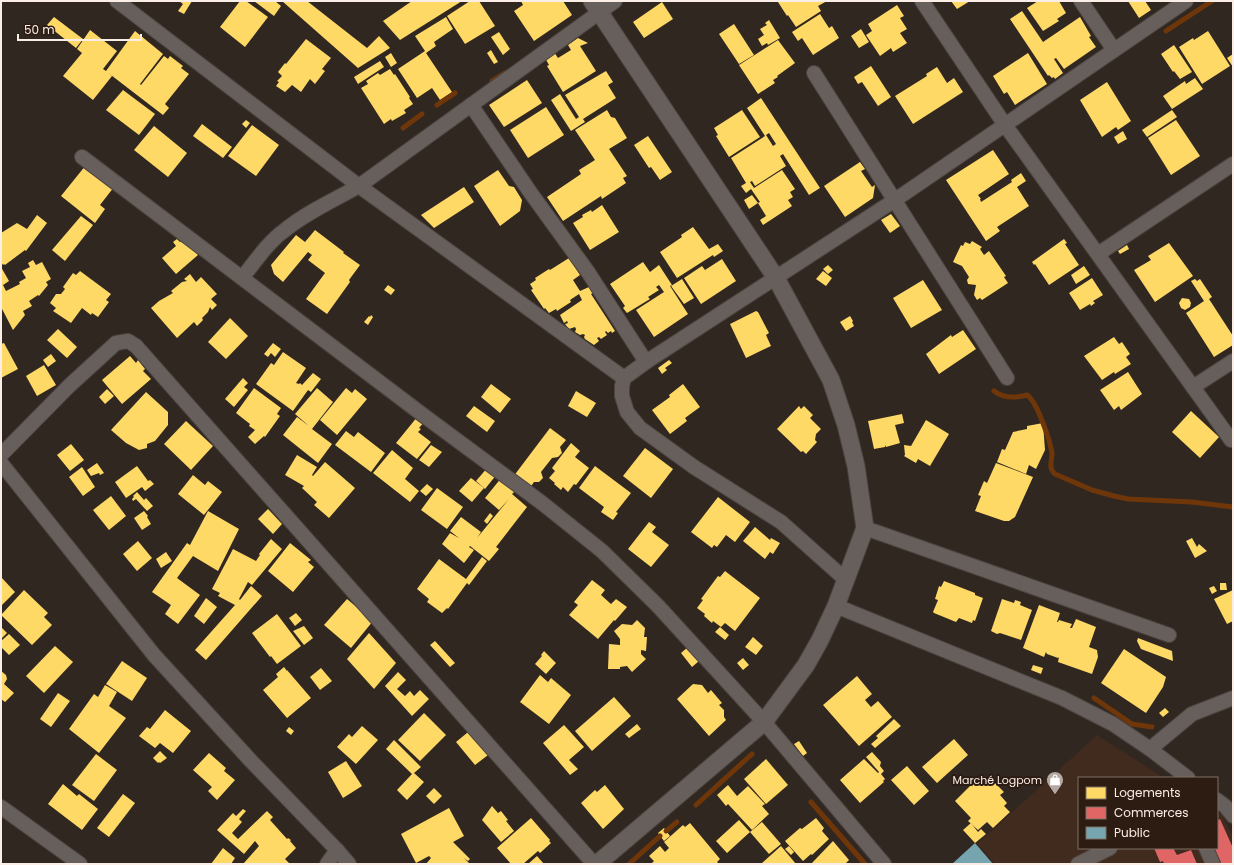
<svg xmlns="http://www.w3.org/2000/svg" width="1234" height="865" viewBox="0 0 1234 865" font-family="Poppins,sans-serif">
	<style>
		.built { fill: #412a1e }
		.homes { fill: #ffd966; fill-rule: evenodd }
		.shops { fill: #e06666 }
		.public { fill: #76a5af }
		.lines { fill: none; stroke-linecap: round; stroke-linejoin: round }
		.stream { stroke: #6f360a; stroke-width: 5 }
		.minor-casing { stroke: #4d4440; stroke-width: 16 }
		.tertiary-casing { stroke: #4d4440; stroke-width: 19 }
		.minor { stroke: #675f5b; stroke-width: 14 }
		.tertiary { stroke: #675f5b; stroke-width: 17 }
		.labels { text-anchor: middle; dominant-baseline: central; stroke-width: 4; stroke-linejoin: round; paint-order: stroke }
		.poi-label { font-size: 11px; fill: #fbeee7; stroke: #2d1c12; text-anchor: end }
	</style>
	<rect width="100%" height="100%" fill="#312721"/>
	<path class="built" d="M1097 735 1164 778H1079V848H1217V812L1222 815 1233 837V864H995L977 844Z"/>
	<g class="homes">
		<path d="M179 1H192L184 14 178 11 183 4Z"/>
		<path d="M240 1H246L268 17 245 47 220 27Z"/>
		<path d="M254 1H275L281 6 274 16Z"/>
		<path d="M282 1H307L367 48 379 36 390 48 358 68Z"/>
		<path d="M412 1H462L400 40 383 21Z"/>
		<path d="M470 1H479L495 26 465 44 447 16Z"/>
		<path d="M521 1H563L572 15 534 41 514 11 523 5Z"/>
		<path d="M779 1H827L818 6 821 11 796 27 788 15 787 16 778 2Z"/>
		<path d="M951 1H970L957 9Z"/>
		<path d="M1038 1H1059L1066 13 1057 19 1059 21 1043 31 1027 8Z"/>
		<path d="M1128 1H1145L1151 10 1139 18Z"/>
		<path d="M662 2 673 19 644 38 633 22Z"/>
		<path d="M897 5 904 16 900 18 907 29 900 33 907 43 893 52 891 48 880 56 866 35 872 31 868 24Z"/>
		<path d="M1022 11 1043 42 1080 17 1091 36 1089 37 1096 47 1064 69 1056 58 1054 59 1063 73 1055 79 1054 77 1052 78 1049 75 1048 76 1010 19Z"/>
		<path d="M820 14 829 28 832 26 839 38 813 55 802 38 798 41 792 32Z"/>
		<path d="M54 17 83 39 76 48 47 25Z"/>
		<path d="M446 17 453 29 434 42 436 46 426 53 452 92 440 100 432 88 417 98 398 69 425 51 415 36Z"/>
		<path d="M769 20 780 38 768 45 767 43 762 46 758 39 764 35 760 29 767 25 765 23Z"/>
		<path d="M734 24 754 55 739 64 719 34Z"/>
		<path d="M861 29 869 42 859 48 851 36Z"/>
		<path d="M90 30 117 51 103 69 106 71 135 31 163 54 140 84 141 85 164 56 168 59 170 56 183 66 181 68 189 74 165 104 169 108 163 115 107 72 112 76 93 100 63 76 82 53 77 49Z"/>
		<path d="M1208 31 1230 66 1202 84 1179 47 1193 38 1194 40Z"/>
		<path d="M499 32 510 49 503 55 491 37Z"/>
		<path d="M578 38 588 43 580 46 596 71 563 92 547 66 549 65 545 58 554 52 558 58 571 50 568 45Z"/>
		<path d="M306 39 331 58 322 69 325 71 315 84 310 79 301 92 292 85 285 92 276 86 279 82 277 81 282 76 278 72 285 63 286 64Z"/>
		<path d="M778 40 795 63 777 76 778 77 773 80 775 83 758 94 739 65Z"/>
		<path d="M1174 45 1192 72 1180 79 1174 71 1173 72 1161 54Z"/>
		<path d="M491 50 498 62 494 64 487 53Z"/>
		<path d="M391 53 397 63 391 67 385 57Z"/>
		<path d="M1028 53 1047 84 1015 105 1007 92 1004 94 993 76Z"/>
		<path d="M1233 54V67L1227 58Z"/>
		<path d="M380 61 384 67 358 84 354 77Z"/>
		<path d="M871 66 891 97 878 106 862 82 858 84 854 77Z"/>
		<path d="M937 67 947 83 954 78 963 92 913 124 895 96 927 76 926 74Z"/>
		<path d="M390 69 394 75 395 74 410 97 409 98 413 104 404 110 406 113 392 121 391 119 384 124 361 88 368 84 366 81 378 73 380 75Z"/>
		<path d="M606 71 613 82 608 85 616 98 583 119 585 122 571 131 551 100 560 94 576 119 579 117 565 95Z"/>
		<path d="M1195 78 1203 89 1172 109 1163 96 1185 81 1186 84Z"/>
		<path d="M527 80 542 103 504 127 489 105Z"/>
		<path d="M1107 82 1131 121 1118 130 1116 127 1102 137 1080 100Z"/>
		<path d="M123 90 155 114 139 135 106 110Z"/>
		<path d="M761 98 820 188 809 195 783 154 780 156 786 166 755 186 752 181 750 182 754 188 782 170 795 189 790 192 793 197 788 200 792 206 763 225 760 220 766 216 758 203 760 202 751 189 746 193 741 186 746 183 731 158 765 136 747 108ZM769 133 776 144 773 146 766 135Z"/>
		<path d="M546 107 564 135 528 158 510 130Z"/>
		<path d="M607 110 611 117 615 118 627 138 609 149 627 176 623 178 626 183 602 199 601 196 563 221 547 197 581 174 579 170 595 160 575 130Z"/>
		<path d="M742 110 760 137 729 157 716 136 718 135 714 128Z"/>
		<path d="M1172 110 1177 117 1147 137 1142 130Z"/>
		<path d="M246 120 250 123 246 128 242 124Z"/>
		<path d="M1176 120 1200 156 1171 175 1148 138Z"/>
		<path d="M202 124 232 147 223 158 193 136Z"/>
		<path d="M252 125 279 145 256 176 228 156Z"/>
		<path d="M154 126 187 153 168 177 134 150Z"/>
		<path d="M1123 131 1127 139 1118 144 1114 137Z"/>
		<path d="M648 136 672 172 660 180 651 167 649 168 634 145Z"/>
		<path d="M993 150 1009 174 978 195 981 199H980L981 202 1012 182 1011 180 1021 173 1026 181 1017 187 1029 206 997 227 1000 231 986 241 946 180Z"/>
		<path d="M860 162 865 169 861 171 872 187 875 185 873 198 845 217 824 186Z"/>
		<path d="M86 165 114 187 100 205 105 209 95 223 61 196Z"/>
		<path d="M498 170 509 186 514 187 522 200 520 211 500 226 474 186Z"/>
		<path d="M464 187 474 202 434 228 421 215Z"/>
		<path d="M752 195 758 203 749 209 744 200Z"/>
		<path d="M602 205 619 232 590 250 573 223 583 217 582 215 591 210 592 212Z"/>
		<path d="M891 214 900 226 890 233 881 220Z"/>
		<path d="M37 215 47 223 26 251 25 250 5 265 4 264 3 265 1 262V233L17 223 27 229Z"/>
		<path d="M81 216 93 225 65 261 52 250Z"/>
		<path d="M693 227 709 249 718 244 723 251 714 257 713 255 677 278 660 252 682 237 681 235Z"/>
		<path d="M315 230 344 252 343 253 360 265 349 280 350 282 327 314 306 299 325 273 308 260 312 255 308 252 283 282 274 274 271 265 296 235 305 242Z"/>
		<path d="M177 239 180 242 184 239 198 255 176 274 162 258 176 246 173 242Z"/>
		<path d="M1064 239 1067 243 1065 244 1079 265 1049 285 1035 264 1034 265 1032 262Z"/>
		<path d="M972 241 982 247 980 249 984 255 989 251 1006 276 1004 277 1008 283 982 300 980 298 977 300 974 295 976 285 968 284 967 280 969 277 962 266 953 262 961 245 963 246 965 242 970 244Z"/>
		<path d="M1169 243 1193 276 1155 302 1134 270 1151 260 1148 256Z"/>
		<path d="M1127 245 1129 249 1120 254 1118 251Z"/>
		<path d="M569 258 580 275 573 280 580 291 589 287 593 293 591 294 615 331 612 333 611 331 608 333 606 331 605 332 607 335 601 339 599 337 597 338 599 341 594 345 585 339 584 337 585 335 583 334 580 335 575 332 576 329 575 327 569 329 565 324 568 323 567 321 564 323 560 315 582 300 579 294 570 300 571 302 557 311 556 309 549 313 545 308 544 309 531 290 533 289 530 284 536 280 535 278 549 269 550 270Z"/>
		<path d="M722 259 736 281 701 304 684 278 702 266 705 270Z"/>
		<path d="M33 260 36 265 42 262 51 279 46 282 48 285 39 296 38 295 29 301 32 306 23 311 25 315 13 330 1 307V267L9 281 3 285 6 291 20 284 19 282 26 278 22 271 30 267 28 263Z"/>
		<path d="M643 262 650 272 659 265 672 285 670 286 688 314 654 337 636 310 664 292 659 285 656 287 659 290 648 297 650 299 627 313 623 308 625 306 610 284Z"/>
		<path d="M828 265 833 270 828 274 823 269Z"/>
		<path d="M1084 266 1090 275 1076 284 1071 275Z"/>
		<path d="M80 271 111 294 106 300 109 302 98 317 92 313 91 315 82 308 71 323 53 311 56 308 50 303 56 294H61L65 289 63 287 73 273 76 275Z"/>
		<path d="M823 271 832 278 826 286 816 279Z"/>
		<path d="M190 274 196 282 201 277 217 294 211 299 217 305 212 310 210 307 208 312 202 318 203 320 197 326 194 322 177 338 151 308 159 301 173 293 171 291 182 282 187 281 184 279Z"/>
		<path d="M1092 278 1103 295 1093 301 1095 303 1091 306 1090 304 1080 310 1069 293Z"/>
		<path d="M682 279 694 298 684 304 671 286Z"/>
		<path d="M1195 279 1197 281 1200 279 1212 297 1209 299 1233 336V345L1214 357 1186 313 1204 301 1191 281Z"/>
		<path d="M923 280 942 310 911 328 893 298Z"/>
		<path d="M388 285 395 290 391 295 384 290Z"/>
		<path d="M1182 298 1189 299 1191 303 1190 307 1185 310 1181 308 1179 303Z"/>
		<path d="M756 311 758 312 769 333 766 335 771 346 746 358 730 324Z"/>
		<path d="M371 315 373 317 368 325 364 322 369 316 370 317Z"/>
		<path d="M850 316 853 321 852 322 854 326 846 331 840 322Z"/>
		<path d="M230 318 248 336 226 359 208 342Z"/>
		<path d="M58 329 77 347 67 358 47 340Z"/>
		<path d="M963 330 976 349 939 374 926 354 951 335 952 337Z"/>
		<path d="M1114 337 1119 344 1122 342 1130 354 1126 357 1131 364 1115 374 1114 372 1102 380 1084 356Z"/>
		<path d="M4 343 18 369 1 378V344Z"/>
		<path d="M273 343 281 349 275 357 271 353 268 357 264 354Z"/>
		<path d="M283 352 306 368 296 383 299 384 300 383 302 385 313 373 321 379 311 392 308 390 293 411 256 384 271 363 274 365Z"/>
		<path d="M51 354 56 361 48 367 43 360Z"/>
		<path d="M130 356 136 363 138 360 145 369 143 371 151 379 122 404 102 380Z"/>
		<path d="M669 360 672 363 665 368 667 370 662 374 658 368Z"/>
		<path d="M44 365 56 385 37 396 26 376Z"/>
		<path d="M1128 372 1142 394 1121 410 1119 406 1114 410 1100 390Z"/>
		<path d="M243 378 248 383 244 387 248 390 234 407 225 399Z"/>
		<path d="M491 384 511 399 500 413 481 397Z"/>
		<path d="M683 384 700 407 685 418 687 421 670 434 652 410 670 397 669 395Z"/>
		<path d="M254 388 281 408 277 414 280 416 265 437 264 436 255 444 248 437 255 430 249 426 250 424 236 413Z"/>
		<path d="M317 388 333 402 312 429 332 444 318 463 283 435 297 417 309 426 295 414Z"/>
		<path d="M346 388 352 393 355 389 367 399 337 435 320 420Z"/>
		<path d="M107 389 114 396 105 404 99 397Z"/>
		<path d="M576 391 596 403 587 417 568 406Z"/>
		<path d="M146 392 168 412V425L155 441 147 444V448L139 450 126 443 111 430Z"/>
		<path d="M474 406 495 421 487 432 466 416Z"/>
		<path d="M799 406 801 409 804 406 813 415 810 418 821 429 816 434 815 440 817 442 806 454 803 451 801 452 777 429Z"/>
		<path d="M1191 411 1219 437 1200 458 1172 432Z"/>
		<path d="M902 414 904 423 895 425 900 443 886 447 885 445V447L874 449 868 421Z"/>
		<path d="M418 416 425 421 419 428 421 429 418 432 431 442 417 459 396 443Z"/>
		<path d="M926 420 949 434 930 466 918 459 916 463 904 456 905 455 904 445 911 446Z"/>
		<path d="M186 421 213 446 191 470 164 444Z"/>
		<path d="M1043 423 1045 450 1036 469 1029 465 1026 474 997 462 1002 449 1005 450 1013 432 1027 429V426Z"/>
		<path d="M550 428 566 440 560 447 562 453 558 457 552 458 541 472 543 478 539 482H534L529 489 513 477Z"/>
		<path d="M346 431 354 437 358 432 385 453 371 472 335 445Z"/>
		<path d="M571 443 580 451 575 457 589 468 576 485 574 484 568 492 563 487 561 490 554 484 555 483 549 478 555 471 552 468Z"/>
		<path d="M71 444 84 460 70 471 57 455Z"/>
		<path d="M431 445 442 452 429 467 419 460Z"/>
		<path d="M645 448 673 469 651 498 623 476Z"/>
		<path d="M392 450 413 468 405 479 419 491 410 502 373 473Z"/>
		<path d="M297 455 317 467 312 475 313 476 325 462 355 488 329 518 314 505 317 502 302 488 304 486 285 475Z"/>
		<path d="M97 463 104 473 100 475 99 473 91 476 87 470Z"/>
		<path d="M996 463 1033 477 1015 517 1009 521H1004L975 511 981 496 978 495 984 481 987 483Z"/>
		<path d="M137 466 148 481 150 480 154 484 145 491 142 487 126 498 115 482Z"/>
		<path d="M595 466 631 493 616 512 618 513 613 520 601 512 604 507 579 488Z"/>
		<path d="M82 467 95 487 83 496 69 477Z"/>
		<path d="M488 467 497 474 485 489 476 481Z"/>
		<path d="M193 475 205 485 208 481 222 492 204 515 178 494Z"/>
		<path d="M502 477 517 489 512 494 527 507 496 547 499 549 489 561 470 546 469 547 474 550 464 563 442 544 450 533 459 538 450 531 461 517 481 532 477 538 509 499 499 510 485 498Z"/>
		<path d="M471 478 484 488 472 502 459 491Z"/>
		<path d="M427 484 433 489 426 496 420 491Z"/>
		<path d="M437 488 463 507 447 529 421 510Z"/>
		<path d="M137 492 144 500 146 498 153 506 147 511 136 499 133 501 132 499 134 497 133 496Z"/>
		<path d="M111 496 126 516 109 530 93 510Z"/>
		<path d="M718 497 750 522 735 542 726 535 717 547 714 545 712 548 691 532Z"/>
		<path d="M268 509 282 524 273 534 258 519Z"/>
		<path d="M144 511 148 516 147 517 151 524 142 530 134 518Z"/>
		<path d="M208 511 239 529 218 571 193 556 177 578 200 595 178 624 165 614 171 605 152 592 187 543 190 545Z"/>
		<path d="M490 513 493 516 487 524 484 521Z"/>
		<path d="M649 522 656 527 652 532 669 545 651 567 628 549Z"/>
		<path d="M755 527 770 540 771 538 780 543 773 554 770 552 765 559 743 541Z"/>
		<path d="M1192 538 1197 547 1199 544 1207 551 1195 558 1186 541Z"/>
		<path d="M271 539 282 549 252 585 248 582 239 599 240 600 251 586 262 596 206 660 195 650 235 605 218 596 220 593 212 589 233 549 256 561 260 555 259 554Z"/>
		<path d="M138 541 152 558 137 571 123 554Z"/>
		<path d="M290 543 311 560 308 562 314 567 293 592 268 571Z"/>
		<path d="M166 552 172 561 161 568 156 559Z"/>
		<path d="M482 557 487 561 469 585 467 583 448 609 447 608 442 613 427 602 429 599 417 589 439 559 466 579Z"/>
		<path d="M725 571 760 598 735 631 725 623 721 627 713 621 712 623 704 616 705 614 697 608 703 600 701 599 718 576 720 577Z"/>
		<path d="M1 577 15 592 1 606Z"/>
		<path d="M592 580 605 590 601 595 611 604 616 599 627 607 615 621 614 620 598 639 569 615 578 605 574 602Z"/>
		<path d="M944 581 975 593V595L983 598 975 621 973 620 972 623 959 618 956 622 934 613 933 612 938 600 935 599 939 586 941 587Z"/>
		<path d="M1220 583H1226L1227 590H1220Z"/>
		<path d="M1214 586 1217 591 1212 594 1209 588Z"/>
		<path d="M24 590 48 613 44 617 52 625 32 645 1 615Z"/>
		<path d="M1233 590V621L1227 624 1214 599Z"/>
		<path d="M206 598 217 607 204 624 194 616Z"/>
		<path d="M347 599 373 621 351 648 324 625Z"/>
		<path d="M1002 599 1014 603 1015 600 1021 602 1020 605 1032 610 1021 640 1000 633 997 634 991 631Z"/>
		<path d="M1039 605 1060 613 1057 622H1058L1059 620 1072 624 1070 628H1072L1076 619 1096 627 1089 647 1097 650 1098 657 1092 674 1058 662 1059 657 1058 658 1047 654 1046 652 1044 657 1023 648Z"/>
		<path d="M296 613 302 620 295 626 289 618Z"/>
		<path d="M277 614 301 646 277 664 271 656 270 657 252 633Z"/>
		<path d="M637 620 645 628 644 637H647L646 651 641 650V654L646 659 632 672 627 666 620 667V669H608L609 644 620 645V639L614 631 622 624 632 625Z"/>
		<path d="M304 626 313 638 304 645 293 631Z"/>
		<path d="M1 627 7 633 1 639Z"/>
		<path d="M720 627 729 635 725 640 715 632Z"/>
		<path d="M369 633 396 663 374 689 347 659Z"/>
		<path d="M9 634 20 645 9 655 1 647V641Z"/>
		<path d="M753 637 763 646 756 655 745 647Z"/>
		<path d="M1138 638 1172 651 1173 661 1141 649 1137 641Z"/>
		<path d="M435 641 455 663 450 667 430 645Z"/>
		<path d="M55 646 73 662 44 693 26 676Z"/>
		<path d="M688 647 699 661 692 667 681 653Z"/>
		<path d="M1124 649 1166 677 1163 687 1146 713 1101 683Z"/>
		<path d="M544 651 556 663 546 674 535 664 542 656 541 655Z"/>
		<path d="M743 658 749 665 743 670 737 663Z"/>
		<path d="M122 661 147 678 132 701 106 684Z"/>
		<path d="M1033 665 1043 668 1041 674 1031 670Z"/>
		<path d="M284 667 287 671V670L311 698 287 718 263 690 278 677 276 674Z"/>
		<path d="M321 668 332 681 320 690 310 677Z"/>
		<path d="M1 671 6 675 7 679 4 684 14 693 5 702 1 699Z"/>
		<path d="M398 672 406 680 397 689 405 696 410 691 414 696 420 690 429 699 412 716 385 686Z"/>
		<path d="M540 675 548 682 551 678 571 695 549 724 520 702Z"/>
		<path d="M857 676 872 694 865 700 871 707 878 701 892 717 859 746 823 705Z"/>
		<path d="M693 684 702 685 708 693 711 690 722 703 719 705 724 710V717L726 720 709 736 677 699Z"/>
		<path d="M105 685 117 692 109 706 126 718 99 753 69 729 94 694 98 697Z"/>
		<path d="M58 693 70 701 51 727 40 719Z"/>
		<path d="M614 697 631 716 592 751 575 731Z"/>
		<path d="M1165 708 1169 712 1163 717 1159 713Z"/>
		<path d="M165 710 191 731 173 753 160 743 155 748 139 736 147 727 150 729Z"/>
		<path d="M424 713 446 735 420 761 398 740Z"/>
		<path d="M894 719 901 726 875 748 871 744 878 738 876 736Z"/>
		<path d="M637 724 641 729 629 738 625 734Z"/>
		<path d="M564 725 584 747 569 760 578 769 570 775 543 743Z"/>
		<path d="M362 726 378 740 356 764 337 747 349 734 352 737Z"/>
		<path d="M289 727 294 731 291 735 286 731Z"/>
		<path d="M473 728 492 752 475 765 456 742Z"/>
		<path d="M954 739 968 755 937 783 922 767Z"/>
		<path d="M394 740 421 767 414 773 424 782 407 800 397 790 412 774 386 749Z"/>
		<path d="M799 741 807 753 803 756 794 744Z"/>
		<path d="M160 751 167 758 160 763 159 762 158 763 153 758Z"/>
		<path d="M872 752 881 762 880 766 884 771 881 774 885 779 883 781 884 782 860 803 840 780 864 759 878 773 879 772 866 757Z"/>
		<path d="M209 753 226 768 224 771 235 780 217 800 208 791 212 787 193 770Z"/>
		<path d="M96 754 117 770 94 801 72 785Z"/>
		<path d="M766 759 788 785 766 804 744 779Z"/>
		<path d="M346 761 362 786 343 798 328 772Z"/>
		<path d="M907 766 929 791 914 805 891 780Z"/>
		<path d="M981 775 989 783 992 780 1004 792 1000 795 1007 803 1004 806 1010 812 993 828 987 822 978 830 968 821 971 818 955 801Z"/>
		<path d="M63 784 77 796 79 794 98 809 82 830 48 804Z"/>
		<path d="M605 785 624 809 603 829 581 803 595 790 597 792Z"/>
		<path d="M728 785 737 796 748 786 765 804 762 806 769 814 752 830 728 804 726 806 717 795Z"/>
		<path d="M434 788 442 796 434 804 426 796Z"/>
		<path d="M123 794 135 803 109 837 97 828Z"/>
		<path d="M492 806 498 813 501 811 508 820 506 821 514 831 501 842 482 820Z"/>
		<path d="M449 808 464 836 453 842 470 859 468 861 464 858 470 864H426L431 858 429 856 416 863 401 834Z"/>
		<path d="M243 809 246 811 239 819 242 822 232 833 238 839 267 811 273 817 270 820 287 839 288 838 291 840 290 841 296 848 285 859 290 864H243L259 846 255 841 244 854 217 830 233 813 236 816Z"/>
		<path d="M531 818 550 840 549 841 551 843 540 853 538 851 523 864H511L497 848Z"/>
		<path d="M816 818 824 828 822 831 829 839 812 855 811 854 803 861 785 841 800 828 802 829Z"/>
		<path d="M739 820 750 832 762 822 781 844 769 854 750 832 727 853 716 841Z"/>
		<path d="M690 823 720 859 717 862 719 864H651L654 861 649 856 660 846 665 852 669 848 664 842 683 825 685 827Z"/>
		<path d="M971 823 978 832 981 829 986 834 975 843 963 830Z"/>
		<path d="M664 828 670 836 664 841 658 833Z"/>
		<path d="M833 841 849 860 845 864H811Z"/>
		<path d="M781 846 796 864H761Z"/>
		<path d="M789 846 794 852 791 855 785 849Z"/>
		<path d="M223 848 235 858 231 864H211Z"/>
		<path d="M537 856 544 864H528Z"/>
	</g>
	<g class="shops">
		<path d="M1220 819 1233 848V864H1219L1213 848H1217V821Z"/>
		<path d="M1154 848H1173L1177 855 1191 850 1197 864H1164L1163 861 1160 862Z"/>
	</g>
	<path class="public" d="M975 843 993 864H952Z"/>
	<g class="lines">
		<g class="stream">
			<path d="M1166 31 1212 1"/>
			<path d="M492 81 505 73"/>
			<path d="M437 105 455 93"/>
			<path d="M403 128 422 114"/>
			<path d="M994 391C1003 398 1016 398 1027 395 1037 401 1050 441 1052 453 1052 461 1048 468 1055 474L1092 490 1114 496 1128 499 1192 502 1233 507"/>
			<path d="M1094 698 1132 724 1152 727"/>
			<path d="M811 802 865 864"/>
			<path d="M696 805 752 754"/>
			<path d="M666 831 677 822"/>
			<path d="M629 864 660 836"/>
		</g>
		<defs>
			<g id="minor">
				<path d="M117 1 359 186 624 378 646 362 895 200 1186 1"/>
				<path d="M922 1 1005 125 1231 440"/>
				<path d="M1081 1 1114 50"/>
				<path d="M814 73 1007 378"/>
				<path d="M471 105 530 192 588 272 646 362"/>
				<path d="M82 157 423 415 542 503 602 551 658 606 764 722 884 864"/>
				<path d="M1098 254 1233 164"/>
				<path d="M242 278C255 262 268 242 285 230 307 212 334 200 359 186L615 1"/>
				<path d="M624 378 622 386V396L627 412 640 428 694 467 781 522 846 580"/>
				<path d="M1193 387 1233 361"/>
				<path d="M1 455 69 386 116 343 128 341 136 346 594 864"/>
				<path d="M1 463 154 655 251 761 337 850 349 864"/>
				<path d="M865 528 1169 635"/>
				<path d="M836 606 1062 698 1113 724 1150 749 1188 778"/>
				<path d="M1150 749 1192 714 1233 698"/>
				<path d="M1217 800 1225 806 1233 816"/>
				<path d="M1 807 80 864"/>
				<path d="M1206 848 1213 864"/>
				<path d="M327 864 337 850"/>
				<path d="M1078 864 1110 848"/>
			</g>
			<path id="tertiary" d="M592 1 776 278 831 380 846 425 856 466 865 528 836 606 820 640 806 665 764 722 597 864"/>
		</defs>
		<use href="#minor" class="minor-casing"/>
		<use href="#tertiary" class="tertiary-casing"/>
		<use href="#minor" class="minor"/>
		<use href="#tertiary" class="tertiary"/>
	</g>
	<defs>
		<symbol id="shop-pin" viewBox="-11 -11 22 30"><path d="M0 17L-7.5 6A9.5 9.5 0 1 1 7.5 6Z" fill="#b4a8a2" stroke="#2d1c12"/><path d="M-5-2.5h2.3a2.7 3.5 0 0 1 5.4 0H5L5.5 6h-11ZM-1.5-2.5h3a1.5 2.3 0 0 0-3 0Z" fill="#fff"/></symbol>
	</defs>
	<g fill-rule="evenodd">
		<use href="#shop-pin" x="1045" y="770" width="20" height="27"/>
	</g>
	<g class="labels">
		<g class="poi-label">
			<text x="1042" y="780">Marché Logpom</text>
		</g>
	</g>
	<rect width="1234" height="865" fill="none" stroke="#fbeee7" stroke-width="4"/>
	<rect x="1078" y="777" width="140" height="72" fill="#2d1c12" stroke="#7f7067"/>
	<rect x="1086" y="787" width="20" height="12" fill="#ffd966" stroke="#7f7067"/>
	<text x="1114" y="797" font-size="12" fill="#fbeee7">Logements</text>
	<rect x="1086" y="807" width="20" height="12" fill="#e06666" stroke="#7f7067"/>
	<text x="1114" y="817" font-size="12" fill="#fbeee7">Commerces</text>
	<rect x="1086" y="827" width="20" height="12" fill="#76a5af" stroke="#7f7067"/>
	<text x="1114" y="837" font-size="12" fill="#fbeee7">Public</text>
	<path d="M18 34v6h123v-6" fill="none" stroke="#fbeee7" stroke-width="2"/>
	<text x="24" y="34" font-size="12" fill="#fbeee7" stroke="#2d1c12" stroke-width="3" paint-order="stroke">50 m</text>
</svg>
